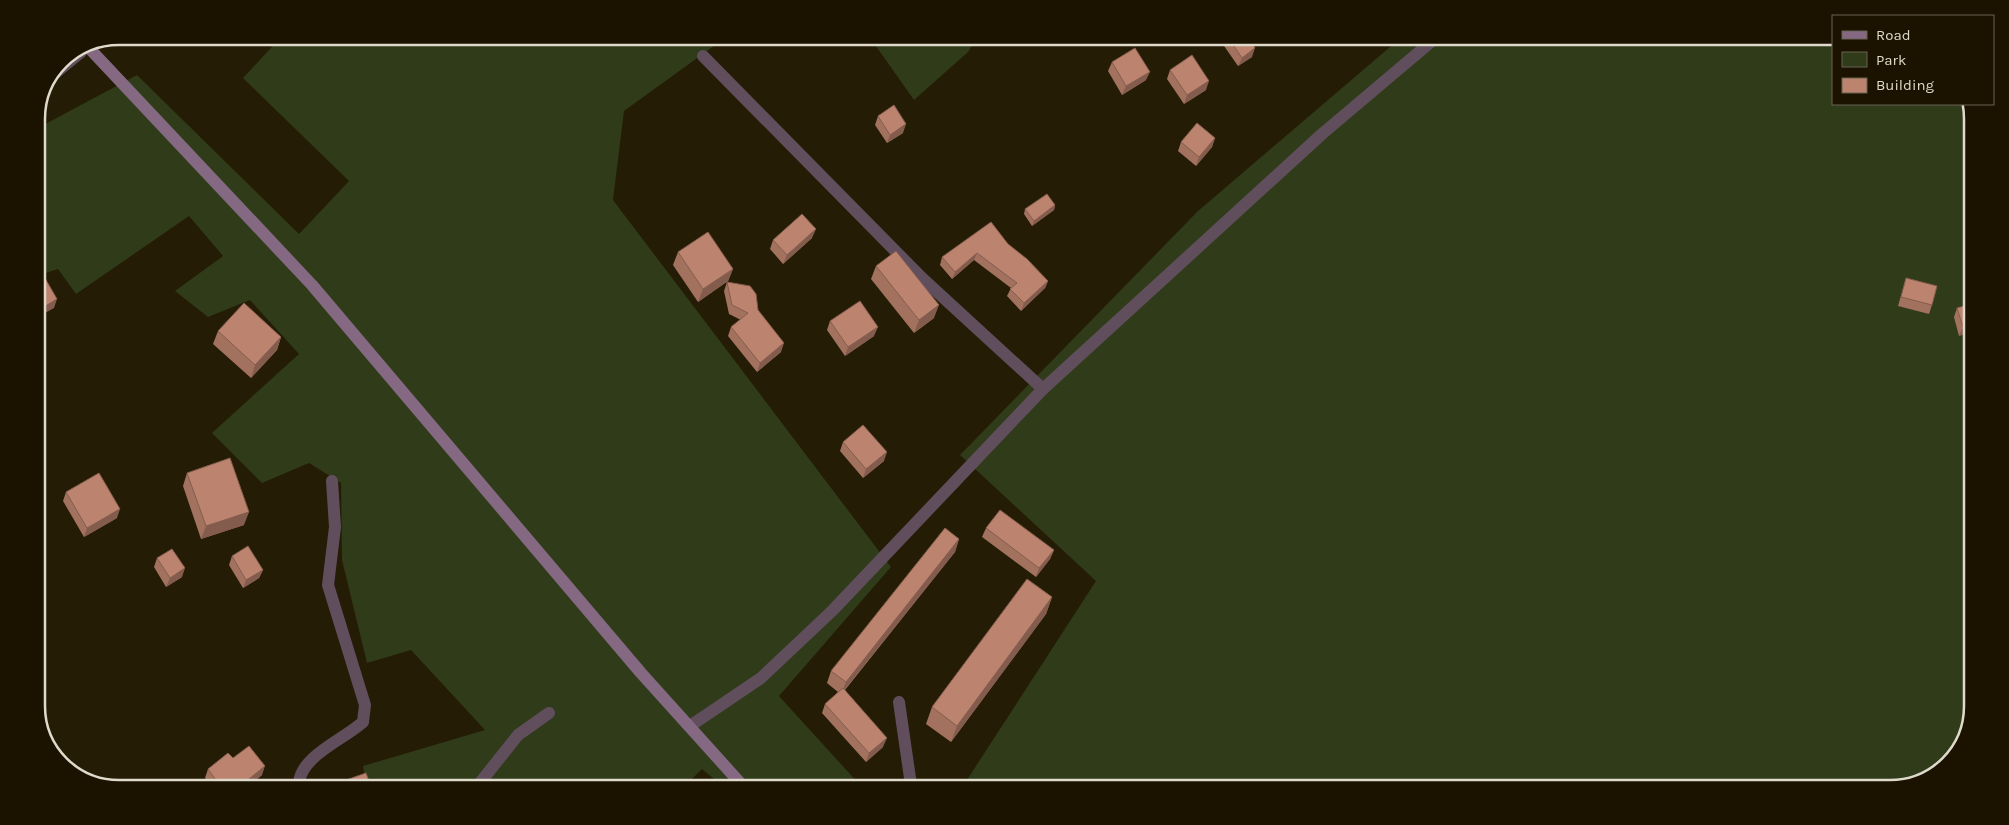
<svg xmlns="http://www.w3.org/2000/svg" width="2009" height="825" viewBox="0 0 2009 825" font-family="Karla,sans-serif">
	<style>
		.green { fill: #2f3b19 }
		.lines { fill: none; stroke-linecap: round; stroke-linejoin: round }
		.street { stroke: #604e5d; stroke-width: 12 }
		.secondary { stroke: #856982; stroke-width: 12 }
		.wall { fill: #a2725f }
		.shaded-wall { fill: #845c4e }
		.building { fill: #bc846f; stroke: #845c4e }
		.rim { fill: none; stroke: #dfdacc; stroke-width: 2.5 }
	</style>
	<rect width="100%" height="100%" fill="#241c05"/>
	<g class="green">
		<path d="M281 37 725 38 624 111 613 200 891 567 779 696 860 785H721L702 769 686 785 366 784 363 766 485 730 411 650 367 663 342 560 341 483 309 463 262 483 212 433 299 354 250 300 208 317 175 291 223 256 189 216 76 294 58 269 36 276V129L137 75 299 234 349 181 243 78Z"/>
		<path d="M871 39H976L968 52 914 100Z"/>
		<path d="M1397 41 1833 42V104H1969L1973 113 1967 738 1936 775 1891 789 963 786 1096 581 960 455 1198 211Z"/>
	</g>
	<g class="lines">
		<g class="street">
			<path d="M703 56 922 278 1043 389"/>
			<path d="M54 74 81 52"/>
			<path d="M899 702 911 785"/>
			<path d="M690 726 761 678 832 611 1043 389 1322 134 1432 41"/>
			<path d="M299 783C301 756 343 740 363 722L365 705 328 585 335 527 332 481"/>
			<path d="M479 784 518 735 549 713"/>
		</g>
		<path class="secondary" d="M89 48 312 285 641 673 742 785"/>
	</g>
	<g class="wall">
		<path d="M190 36 201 37 195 42Z"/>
		<path d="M1223 40H1250L1252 57 1238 66 1222 43Z"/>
		<path d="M1112 62 1146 80 1122 95 1108 71Z"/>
		<path d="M1170 70 1206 90 1184 104 1167 79Z"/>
		<path d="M878 116 903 133 887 143 875 125Z"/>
		<path d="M1215 138 1212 147 1196 166 1178 151 1181 142Z"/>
		<path d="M1055 205 1054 210 1032 226 1024 214 1025 209Z"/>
		<path d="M812 238 783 264 770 249 773 240Z"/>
		<path d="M1008 244 1048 281 1045 288 1021 311 1007 296 1011 288 974 260 952 279 940 265 942 257Z"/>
		<path d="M678 252 733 269 728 281 698 302 673 265Z"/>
		<path d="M876 266 934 318 914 333 871 279Z"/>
		<path d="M1906 278 1932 305 1929 314 1898 306Z"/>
		<path d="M727 282 781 352 757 372 728 336 731 327 741 320 729 314 724 291Z"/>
		<path d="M1971 304 1970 332 1959 336 1954 317 1957 308Z"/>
		<path d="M830 321 874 336 845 356 827 330Z"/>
		<path d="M218 331 281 337 277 350 251 378 213 344Z"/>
		<path d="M1970 386V417H1968L1963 396 1966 388Z"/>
		<path d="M843 442 884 461 863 478 840 451Z"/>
		<path d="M187 473 244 525 201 539 183 486Z"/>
		<path d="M66 492 117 518 84 537 63 501Z"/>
		<path d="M986 528 1054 550 1050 559 1036 577 982 537Z"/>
		<path d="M959 539 955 552 845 690 883 747 866 762 822 713 825 704 838 692 827 683 831 671Z"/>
		<path d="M232 556 263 570 259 578 243 588 229 565Z"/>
		<path d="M157 558 182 577 166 587 154 567Z"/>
		<path d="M1052 597 1046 614 951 742 926 724 932 707Z"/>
		<path d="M233 758 262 775 252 783H209L205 778 208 769Z"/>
	</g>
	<g class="shaded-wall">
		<path d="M197 37H201L195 42Z"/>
		<path d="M1255 48 1252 57 1238 66 1242 58Z"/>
		<path d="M1150 72 1146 80 1122 95 1126 86Z"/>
		<path d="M1209 81 1206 90 1184 104 1187 95Z"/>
		<path d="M906 124 903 133 887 143 890 135Z"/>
		<path d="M1215 138 1212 147 1196 166 1199 157Z"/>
		<path d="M1055 205 1054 210 1032 226 1034 221Z"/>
		<path d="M816 229 812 238 783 264 787 255Z"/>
		<path d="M977 253 974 260 952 279 955 272Z"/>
		<path d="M733 269 728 281 698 302 703 289Z"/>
		<path d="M1048 281 1045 288 1021 311 1024 303Z"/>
		<path d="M57 299 54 308 36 318V312Z"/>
		<path d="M939 305 934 318 914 333 919 320Z"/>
		<path d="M1971 324 1970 332 1959 336 1963 327Z"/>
		<path d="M878 327 874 336 845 356 848 347Z"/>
		<path d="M281 337 277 350 251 378 255 365Z"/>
		<path d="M784 343 781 352 757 372 760 363Z"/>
		<path d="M887 452 884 461 863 478 866 469Z"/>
		<path d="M120 509 117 518 84 537 87 528Z"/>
		<path d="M249 512 244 525 201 539 206 526Z"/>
		<path d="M959 539 955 552 841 694 846 682Z"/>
		<path d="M1054 550 1050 559 1036 577 1039 568Z"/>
		<path d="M185 568 182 577 166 587 170 578Z"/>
		<path d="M263 570 259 578 243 588 246 580Z"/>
		<path d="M1052 597 1046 614 951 742 957 726Z"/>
		<path d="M887 738 883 747 866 762 869 753Z"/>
		<path d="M265 766 262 775 252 783H244Z"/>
	</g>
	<g class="building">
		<path d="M1230 40H1250L1255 48 1242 58Z"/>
		<path d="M1135 48 1150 72 1126 86 1112 62Z"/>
		<path d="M1192 55 1209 81 1187 95 1170 70Z"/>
		<path d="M894 105 906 124 890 135 878 116Z"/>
		<path d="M1197 123 1215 138 1199 157 1181 142Z"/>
		<path d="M1047 194 1055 205 1034 221 1025 209Z"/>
		<path d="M802 214 816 229 787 255 773 240Z"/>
		<path d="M991 222 1008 244 1027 259 1048 281 1024 303 1010 289 1017 283 977 253 955 272 942 257Z"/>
		<path d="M708 232 733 269 703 289 678 252Z"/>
		<path d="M896 251 939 305 919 320 876 266Z"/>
		<path d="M42 273 57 299 36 312V276Z"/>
		<path d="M1906 278 1937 286 1932 305 1901 297Z"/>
		<path d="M727 282 750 286 756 294 758 310 784 343 760 363 731 327 748 313 732 305Z"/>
		<path d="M860 301 878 327 848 347 830 321Z"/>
		<path d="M244 303 281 337 255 365 218 331Z"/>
		<path d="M1971 304V324L1963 327 1957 308Z"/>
		<path d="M1970 386V402L1966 388Z"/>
		<path d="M863 425 887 452 866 469 843 442Z"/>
		<path d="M230 458 249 512 206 526 187 473Z"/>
		<path d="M99 473 120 509 87 528 66 492Z"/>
		<path d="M1000 510 1054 550 1039 568 986 528Z"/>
		<path d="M945 528 959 539 846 682 831 671Z"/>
		<path d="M248 546 263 570 246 580 232 556Z"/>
		<path d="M172 549 185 568 170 578 157 558Z"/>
		<path d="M1027 579 1052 597 957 726 932 707Z"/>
		<path d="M843 688 887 738 869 753 825 704Z"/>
		<path d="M249 746 265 766 244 783H231L230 781 227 783H218L208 769 228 753 233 758Z"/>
		<path d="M366 773 370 784 347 783 346 780Z"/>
	</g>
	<path d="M0 0H2009V825H0ZM119 45H1890A74 74 0 0 1 1964 119V706A74 74 0 0 1 1890 780H119A74 74 0 0 1 45 706V119A74 74 0 0 1 119 45Z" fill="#1b1300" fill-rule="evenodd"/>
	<path class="rim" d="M119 45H1890A74 74 0 0 1 1964 119V706A74 74 0 0 1 1890 780H119A74 74 0 0 1 45 706V119A74 74 0 0 1 119 45Z"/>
	<rect x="1832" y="15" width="162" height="90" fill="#1b1300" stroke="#696352"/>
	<rect x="1842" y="31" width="25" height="8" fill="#856982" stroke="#696352"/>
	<text x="1876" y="40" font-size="15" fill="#dfdacc">Road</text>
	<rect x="1842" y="52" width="25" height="15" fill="#2f3b19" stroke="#696352"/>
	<text x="1876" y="65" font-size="15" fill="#dfdacc">Park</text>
	<rect x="1842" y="78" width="25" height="15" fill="#bc846f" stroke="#696352"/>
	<text x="1876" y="90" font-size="15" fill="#dfdacc">Building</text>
</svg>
